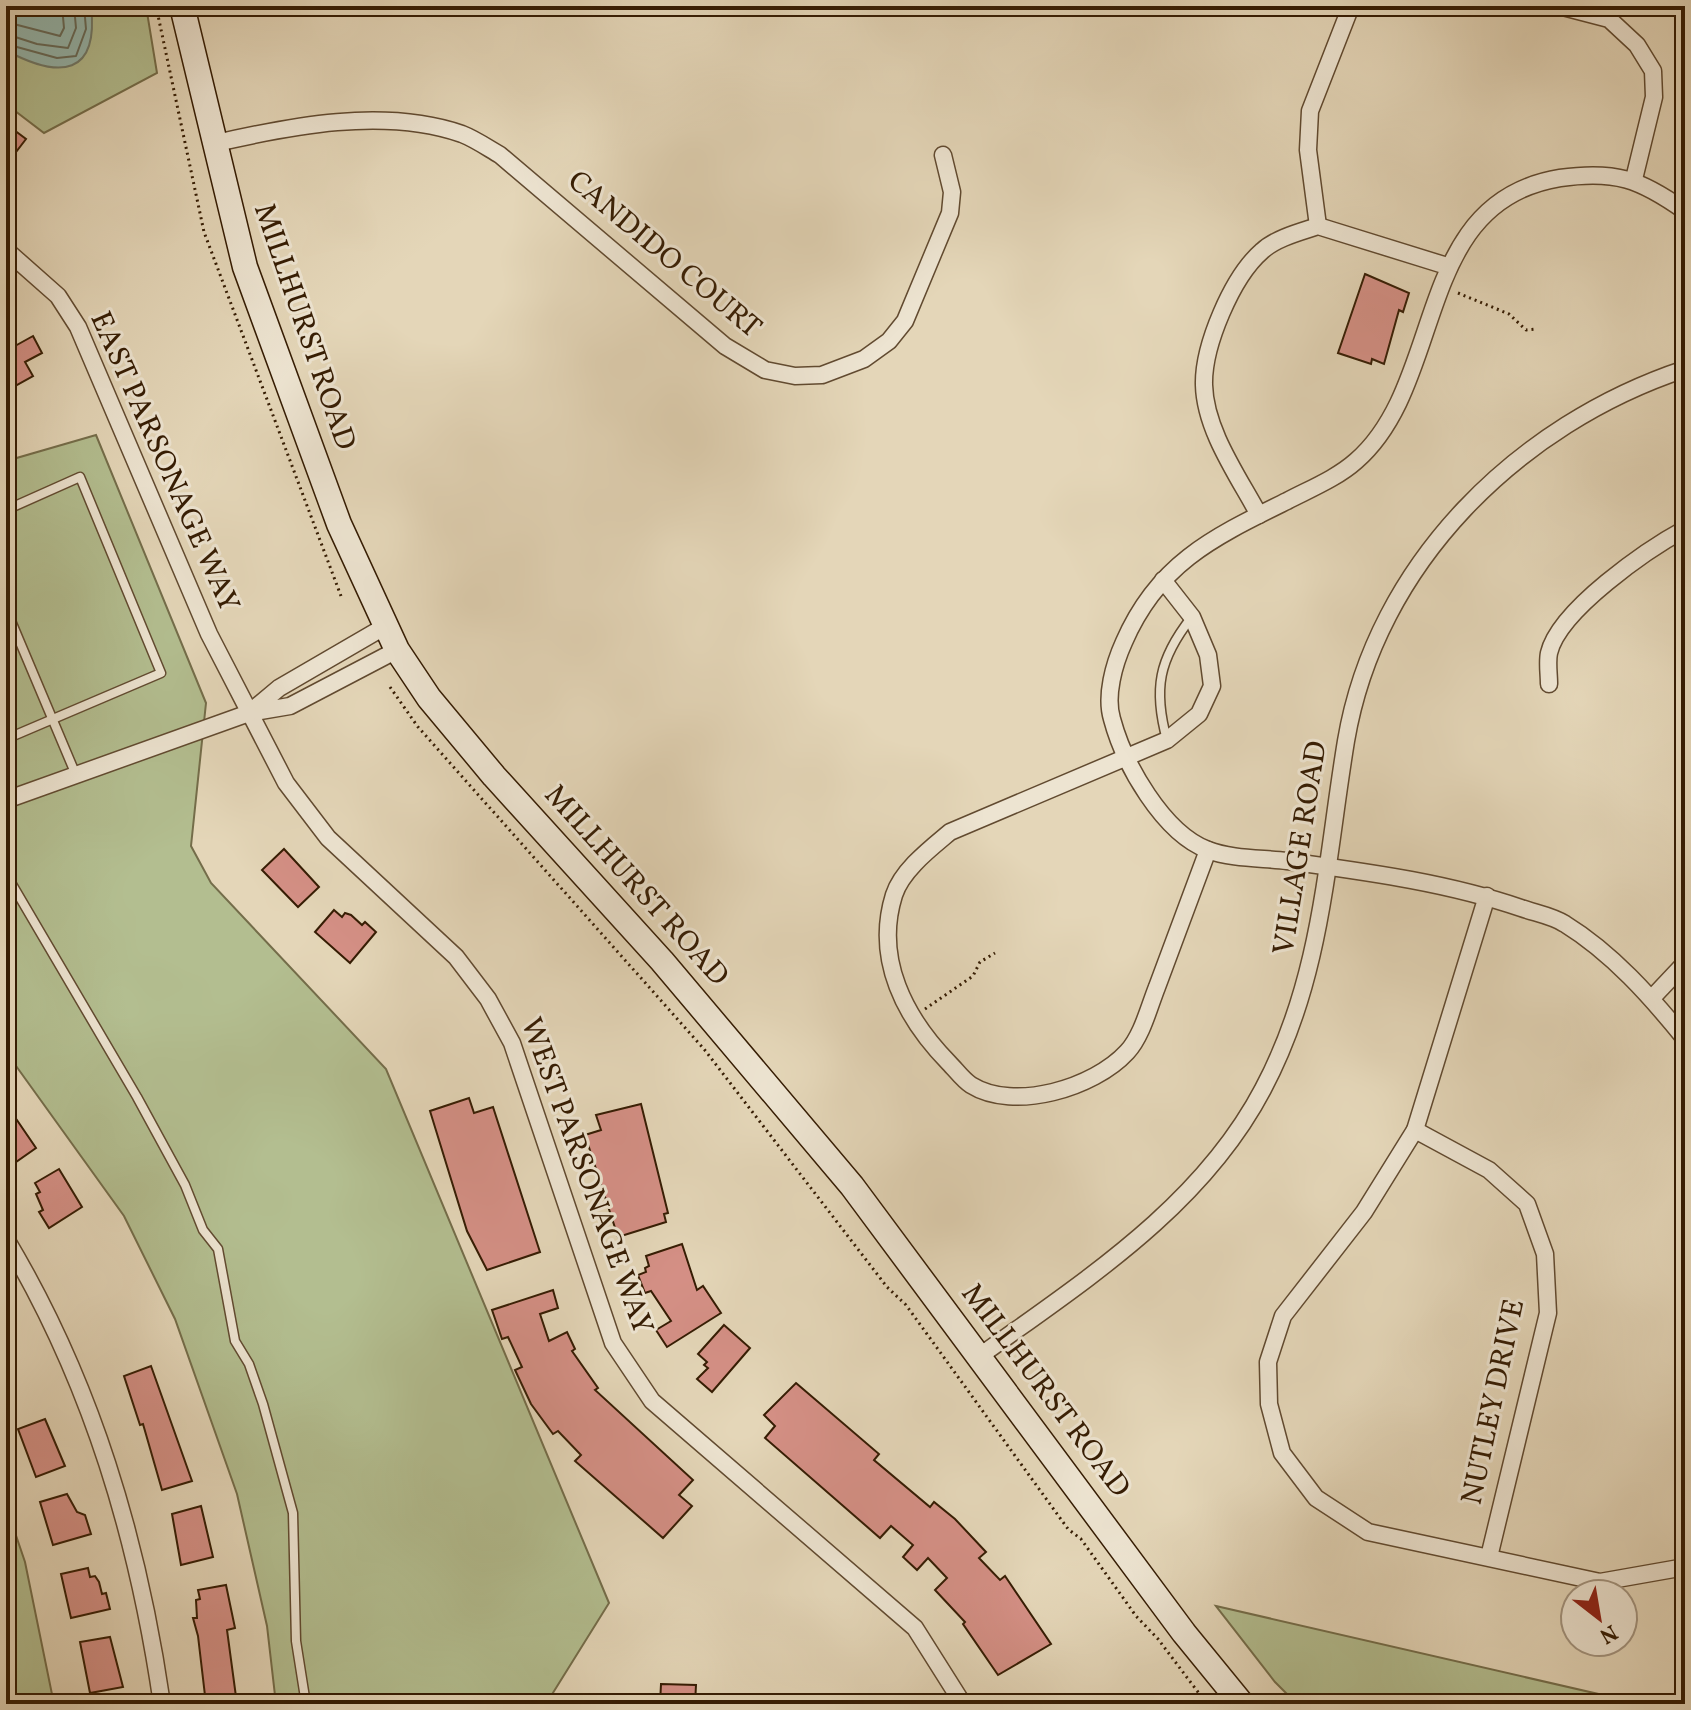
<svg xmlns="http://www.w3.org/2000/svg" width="1691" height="1710" viewBox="0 0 1691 1710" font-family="Vollkorn,serif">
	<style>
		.green { fill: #b3be90; stroke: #746d4a; stroke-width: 2 }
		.water { fill: #95b9b1; stroke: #6f7a6b; stroke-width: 2 }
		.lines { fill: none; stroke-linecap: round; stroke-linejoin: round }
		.shore { stroke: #656a5a; stroke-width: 2 }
		.building { fill: #d59086; stroke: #351c03; stroke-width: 2 }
		.lane-casing { stroke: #614a30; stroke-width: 11 }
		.street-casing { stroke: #614a30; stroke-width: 19 }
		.secondary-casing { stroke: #351c03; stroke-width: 27 }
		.path { stroke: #351c03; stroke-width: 3; stroke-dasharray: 2 4; stroke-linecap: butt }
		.lane { stroke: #ede4d1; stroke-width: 8 }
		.street { stroke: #ede4d1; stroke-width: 16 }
		.secondary { stroke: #ede4d1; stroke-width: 24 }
		.labels { text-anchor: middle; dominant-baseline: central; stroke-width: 6; stroke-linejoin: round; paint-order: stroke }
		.street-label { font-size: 30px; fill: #351c03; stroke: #ede4d1 }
	</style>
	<rect width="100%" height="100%" fill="#e4d6b8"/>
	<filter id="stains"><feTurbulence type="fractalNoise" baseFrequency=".0025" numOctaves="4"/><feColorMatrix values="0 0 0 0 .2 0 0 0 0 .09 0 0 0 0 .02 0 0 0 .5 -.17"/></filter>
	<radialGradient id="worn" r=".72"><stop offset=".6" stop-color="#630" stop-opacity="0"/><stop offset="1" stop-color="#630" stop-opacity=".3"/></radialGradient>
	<g class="green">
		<path d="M6 6H146L157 73 44 133 6 104Z"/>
		<path d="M96 435 206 703 191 846 211 883 386 1069 609 1603 546 1704H276L267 1626 237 1494 175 1319 124 1216 6 1052V450L13 459Z"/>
		<path d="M6 1506 25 1562 54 1704H6Z"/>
		<path d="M1216 1606 1642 1704H1297L1275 1682Z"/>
	</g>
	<path class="water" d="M6 6H91C99 76 60 79 7 51Z"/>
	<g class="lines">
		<g class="shore">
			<path d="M6 22 60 36 64 28 62 6"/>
			<path d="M6 34 37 44 68 48 76 28 74 6"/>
			<path d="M6 44 57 58 76 56 86 29 84 6"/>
		</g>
	</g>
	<g class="building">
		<path d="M6 124 26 139 6 165Z"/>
		<path d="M1365 274 1409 293 1403 312 1399 310 1384 364 1372 359 1371 364 1338 353Z"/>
		<path d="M33 336 42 353 25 362 33 376 6 391V351Z"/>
		<path d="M284 849 319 887 298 907 262 870Z"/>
		<path d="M334 910 342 917 345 913 351 915 362 925 365 922 376 932 350 963 315 932Z"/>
		<path d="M469 1098 474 1113 493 1107 540 1252 487 1270 467 1231 430 1111Z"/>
		<path d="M6 1104 36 1148 6 1169Z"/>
		<path d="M641 1104 668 1213 664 1214 666 1222 618 1237 585 1135 601 1130 596 1115Z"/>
		<path d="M59 1169 82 1207 49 1228 39 1212 43 1210 36 1194 40 1192 35 1183Z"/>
		<path d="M682 1244 697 1290 703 1286 721 1313 667 1347 656 1330 671 1321 651 1291 645 1293 638 1275 646 1272 645 1268 649 1266 646 1256Z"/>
		<path d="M553 1290 558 1308 540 1314 549 1341 567 1332 575 1349 572 1351 598 1388 595 1390 693 1480 679 1495 692 1506 663 1538 575 1461 581 1455 558 1431 553 1434 531 1404 515 1370 522 1367 508 1337 502 1339 492 1310Z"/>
		<path d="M724 1325 750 1348 712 1392 697 1379 708 1368 704 1365 707 1362 698 1354Z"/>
		<path d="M151 1366 192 1481 162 1490 143 1424 140 1425 124 1376Z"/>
		<path d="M796 1383 879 1454 874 1460 930 1507 934 1502 955 1519 986 1552 979 1558 1000 1580 1005 1576 1051 1644 998 1675 963 1624 965 1622 935 1590 947 1578 928 1558 917 1570 903 1557 913 1545 891 1526 880 1538 765 1438 775 1426 764 1415Z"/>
		<path d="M45 1419 65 1466 36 1477 18 1429Z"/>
		<path d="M67 1494 77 1512 85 1515 91 1534 53 1545 40 1502Z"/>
		<path d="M201 1506 213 1557 181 1565 172 1514Z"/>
		<path d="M88 1568 90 1577 95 1576 99 1582 102 1594 106 1593 110 1609 71 1618 61 1574Z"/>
		<path d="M226 1585 235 1628 227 1630 237 1704H206L198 1636 193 1618H197L196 1600 200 1599 198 1590Z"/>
		<path d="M110 1637 123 1687 90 1693 80 1642Z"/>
		<path d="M661 1684 696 1685 695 1704H660Z"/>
	</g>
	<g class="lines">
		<defs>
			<g id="lane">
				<path d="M6 510 80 477 161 673 6 739"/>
				<path d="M6 609 76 775"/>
				<path d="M1167 740C1153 689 1159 659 1191 618"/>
				<path d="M6 874 137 1097 185 1185 203 1230 218 1249 235 1341 249 1364 263 1404 293 1513 296 1641 306 1704"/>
			</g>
			<g id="street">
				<path d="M1559 6 1609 19 1637 45 1653 71 1654 97 1634 179"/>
				<path d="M212 144C290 126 384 107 462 134 475 139 488 148 500 155L725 346 765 370 795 376 822 375 864 359 889 341 905 321 950 213 952 192 943 155"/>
				<path d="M1685 211C1640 179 1615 170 1560 178 1412 202 1447 382 1356 461 1337 478 1310 489 1287 501 1214 537 1158 563 1124 642 1114 664 1105 696 1112 719 1124 764 1163 833 1208 850 1231 859 1263 858 1287 861 1366 872 1445 882 1521 908 1535 913 1553 916 1565 924 1612 953 1651 997 1685 1039"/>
				<path d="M1318 226 1308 150 1310 111 1351 6"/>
				<path d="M6 250 58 296 78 327 209 634 286 783 328 838 456 957 488 999 512 1043 613 1343 652 1401 915 1628 963 1704"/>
				<path d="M1259 515C1238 476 1205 430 1204 385 1203 346 1232 277 1262 251 1276 238 1300 232 1318 226L1447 266"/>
				<path d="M1163 580 1192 617 1208 655 1212 686 1199 714 1167 740 950 832C931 848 902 870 894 895 874 959 905 1018 949 1063 956 1070 963 1080 971 1085 1014 1112 1094 1088 1127 1052 1142 1036 1149 1007 1157 987 1174 941 1191 896 1208 850"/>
				<path d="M384 627 279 688 249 713 290 706 397 650"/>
				<path d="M1549 684C1549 674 1547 662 1549 653 1559 610 1648 549 1685 529"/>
				<path d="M6 800 249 713"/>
				<path d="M1487 896 1415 1130 1364 1212 1283 1316 1268 1362 1269 1404 1282 1453 1316 1498 1368 1532 1600 1582 1685 1567"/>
				<path d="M1652 998 1685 963"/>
				<path d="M1415 1130 1489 1170 1527 1204 1545 1254 1548 1313 1489 1557"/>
				<path d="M6 1239C92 1383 138 1539 162 1704"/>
				<path d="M980 1356C1085 1280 1201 1207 1263 1089 1322 978 1326 862 1346 741 1376 563 1519 424 1685 369"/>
			</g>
			<path id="secondary" d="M182 6 245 267 339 524 397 650 429 698 494 776 662 961 852 1186 1184 1633 1242 1704"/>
		</defs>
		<use href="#lane" class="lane-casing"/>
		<use href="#street" class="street-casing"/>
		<use href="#secondary" class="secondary-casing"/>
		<g class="path">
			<path d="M156 6 204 232 341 596"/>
			<path d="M1458 293 1509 314 1526 330 1537 329"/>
			<path d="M390 687 418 727 704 1049 887 1287 906 1305 1068 1529 1081 1539 1136 1616 1158 1639 1207 1704"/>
			<path d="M925 1009 973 976 980 962 995 953"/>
		</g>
		<use href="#lane" class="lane"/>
		<use href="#street" class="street"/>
		<use href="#secondary" class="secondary"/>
	</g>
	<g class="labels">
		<g class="street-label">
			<text transform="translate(664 255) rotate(40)">CANDIDO COURT</text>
			<text transform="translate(304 327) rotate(71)">MILLHURST ROAD</text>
			<text transform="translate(164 462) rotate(66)">EAST PARSONAGE WAY</text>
			<text transform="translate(1301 848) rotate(-81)">VILLAGE ROAD</text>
			<text transform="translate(636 886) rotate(48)">MILLHURST ROAD</text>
			<text transform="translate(586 1176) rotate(70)">WEST PARSONAGE WAY</text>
			<text transform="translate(1045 1391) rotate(53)">MILLHURST ROAD</text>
			<text transform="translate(1494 1402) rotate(-78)">NUTLEY DRIVE</text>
		</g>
	</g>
	<rect width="1691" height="1710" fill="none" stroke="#e4d6b8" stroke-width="32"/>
	<rect x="8" y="8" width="1675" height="1694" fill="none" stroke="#351c03" stroke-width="4"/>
	<rect x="16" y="16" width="1659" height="1678" fill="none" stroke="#351c03" stroke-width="2"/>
	<g transform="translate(1599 1618) rotate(149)"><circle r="38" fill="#ede4d1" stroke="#a3947f" stroke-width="2"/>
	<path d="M0-6L14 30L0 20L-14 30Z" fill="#8f2418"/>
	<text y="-12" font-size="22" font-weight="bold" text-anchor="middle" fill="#351c03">N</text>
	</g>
	<rect width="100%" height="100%" filter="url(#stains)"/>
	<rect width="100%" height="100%" fill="url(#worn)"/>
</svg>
